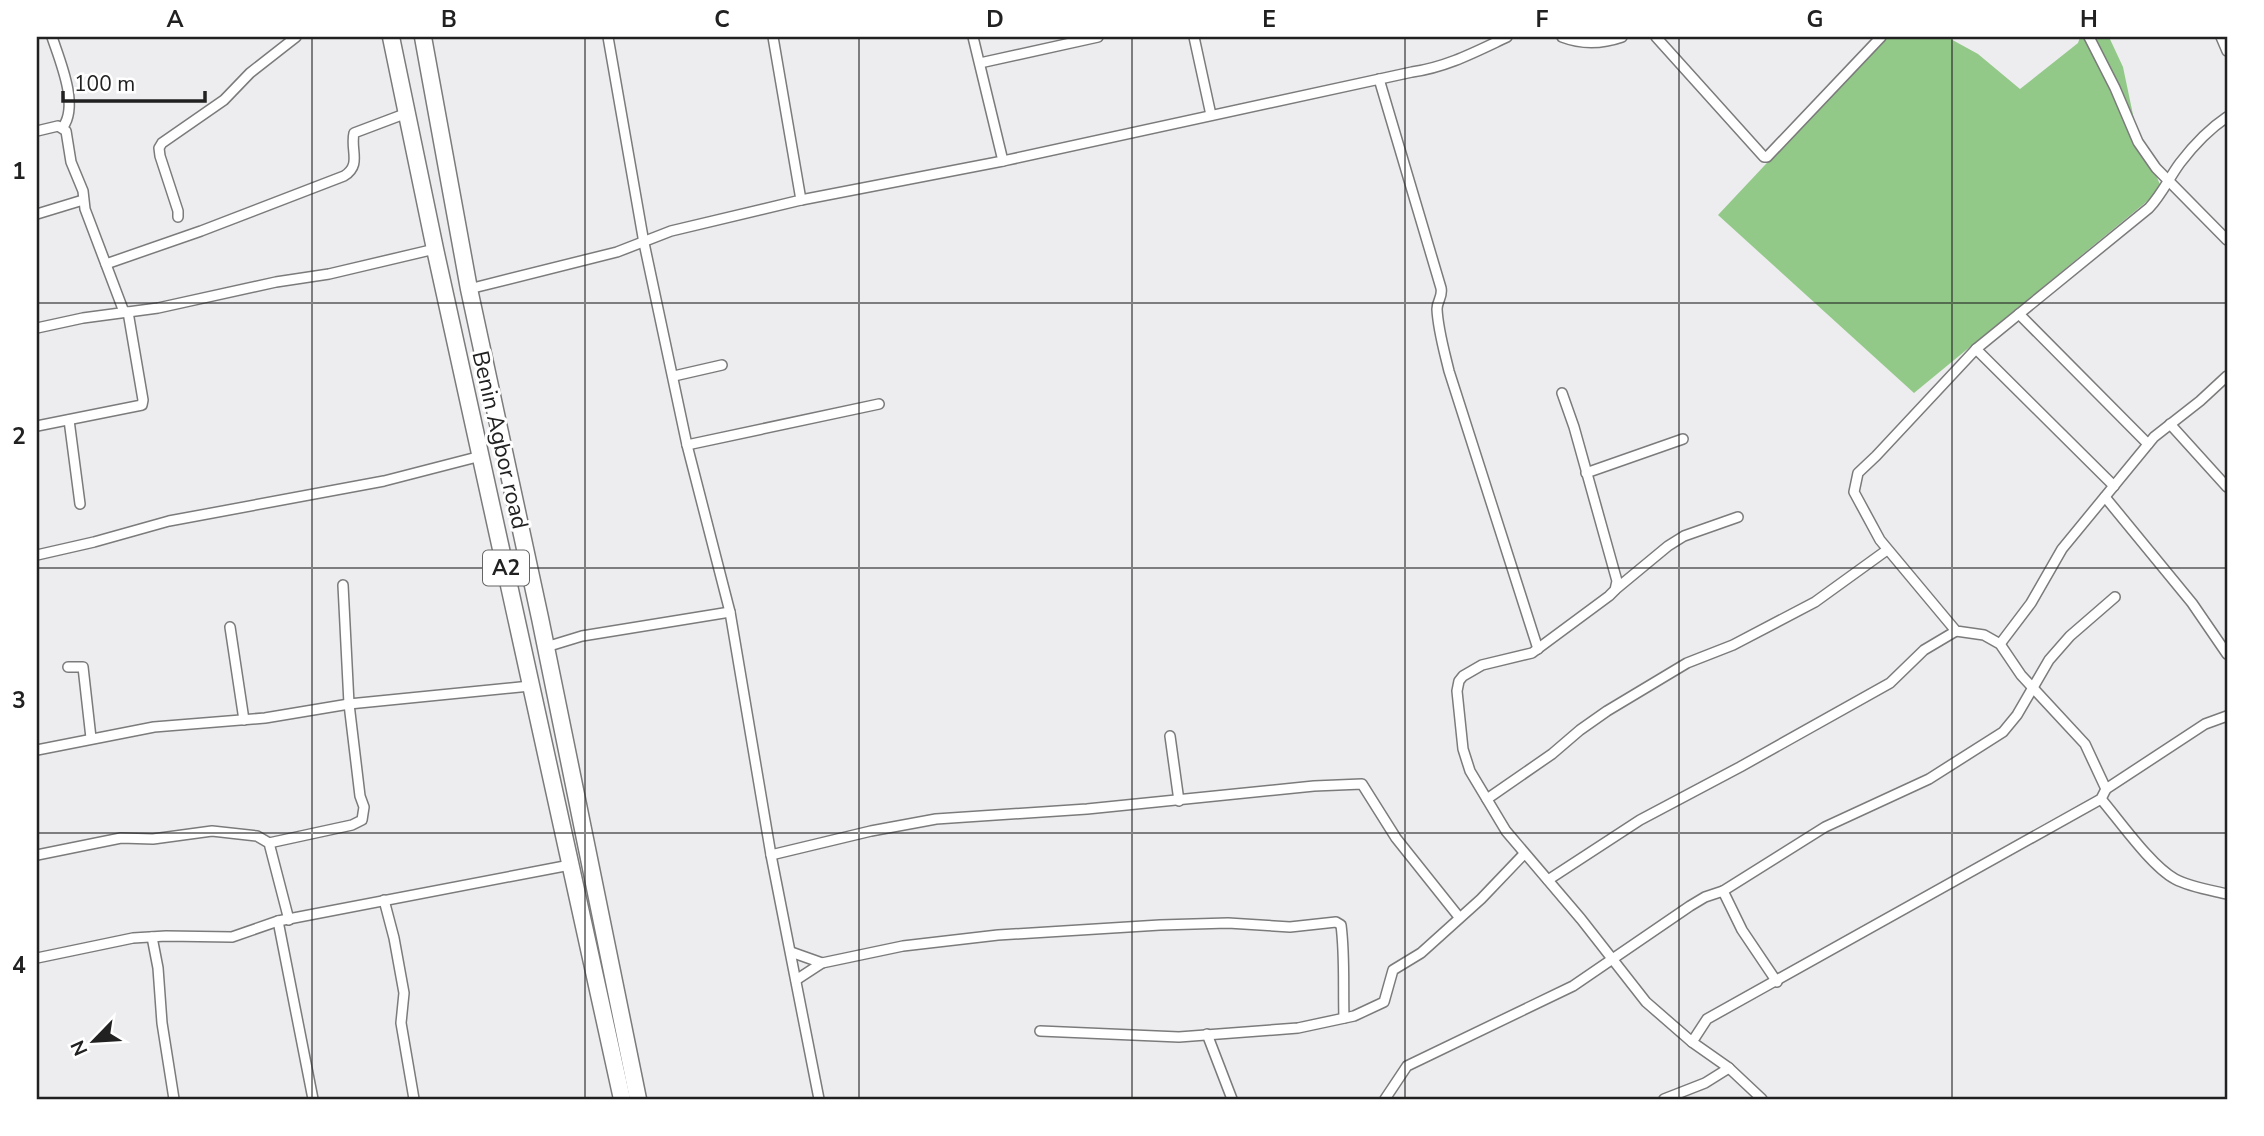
<svg xmlns="http://www.w3.org/2000/svg" width="2264" height="1136" viewBox="0 0 2264 1136" font-family="'Nunito Sans',sans-serif">
	<style>
		.forest { fill: #93c988 }
		.lines { fill: none; stroke-linecap: round; stroke-linejoin: round }
		.street-casing { stroke: #7b7b7c; stroke-width: 12 }
		.highway-casing { stroke: #7b7b7c; stroke-width: 19 }
		.street { stroke: #fff; stroke-width: 9 }
		.highway { stroke: #fff; stroke-width: 16 }
		.grid { fill: none; stroke: #212122; stroke-width: 2; stroke-opacity: 0.55 }
		.labels { text-anchor: middle; dominant-baseline: central; stroke-width: 6; stroke-linejoin: round; paint-order: stroke }
		.shield { fill: #fff; stroke: #646464; stroke-width: 2 }
		.shield-label { font-size: 21px; font-weight: bold; fill: #212122 }
		.street-label { font-size: 23px; fill: #212122; stroke: #fff }
		.neatline { fill: none; stroke: #212122; stroke-width: 2.5 }
		.grid-label { font-size: 23px; text-anchor: middle; font-weight: bold; fill: #212122 }
	</style>
	<rect width="100%" height="100%" fill="#ededef"/>
	<path class="forest" d="M1885 37H1947L1978 54 2020 89 2078 43 2080 37H2109L2123 67 2136 129 2162 189 1914 393 1718 215Z"/>
	<g class="lines">
		<defs>
			<g id="street">
				<path d="M52 37C60 61 79 105 63 127"/>
				<path d="M608 37 644 243 687 445 730 612 771 855 819 1099"/>
				<path d="M1194 37 1211 115"/>
				<path d="M1562 37C1583 45 1602 44 1622 37"/>
				<path d="M1656 37 1764 157H1767L1881 37"/>
				<path d="M2089 37 2115 88 2138 142 2156 168 2227 240"/>
				<path d="M2221 37 2227 51"/>
				<path d="M980 63 1098 37"/>
				<path d="M1379 79 1441 288C1443 297 1437 301 1437 309 1438 330 1444 350 1449 371L1538 649"/>
				<path d="M37 131 58 126 66 131 71 162 83 191 85 209 124 312"/>
				<path d="M1003 161 1412 72C1447 67 1475 52 1507 37"/>
				<path d="M801 200 1003 161 973 37"/>
				<path d="M37 214 83 200"/>
				<path d="M178 217V211L160 156 159 148 162 143 224 100 250 73 296 37"/>
				<path d="M106 264 201 231 344 176C362 165 350 150 354 133L407 113"/>
				<path d="M469 289 617 252 671 231 801 200 773 37"/>
				<path d="M2019 314 2148 444"/>
				<path d="M37 328 83 318 158 308 276 282 329 274 435 249"/>
				<path d="M1976 349 2114 486"/>
				<path d="M674 376 722 365"/>
				<path d="M1562 393 1574 427 1617 581 1615 590 1609 596 1532 653 1482 665 1463 676 1459 681 1457 691 1463 749 1470 771 1506 831 1581 919 1646 1002 1692 1042"/>
				<path d="M69 420 80 504"/>
				<path d="M2170 424 2227 487"/>
				<path d="M37 426 142 405 143 400 128 312"/>
				<path d="M687 445 879 404"/>
				<path d="M1586 473 1683 439"/>
				<path d="M2105 497 2192 603 2227 654"/>
				<path d="M37 555 94 542 169 521 384 481 481 456"/>
				<path d="M1616 589 1668 546 1684 536 1738 517"/>
				<path d="M230 627 244 720"/>
				<path d="M2000 644 2031 603 2062 549 2154 437 2200 401 2227 376"/>
				<path d="M546 647 582 636 730 612"/>
				<path d="M68 667H83L91 738"/>
				<path d="M1170 736 1179 801"/>
				<path d="M37 750 154 727 265 718 349 704 530 686"/>
				<path d="M2106 789 2205 724 2227 716"/>
				<path d="M1487 799 1552 754 1580 730 1607 711 1687 663 1733 645 1815 602 1887 550"/>
				<path d="M2101 799C2119 820 2151 866 2175 879 2190 887 2210 890 2227 894"/>
				<path d="M269 843 352 825 362 820 364 807 360 796 349 704 343 585"/>
				<path d="M37 855 121 838 153 839 212 831 257 836 269 843 289 920"/>
				<path d="M771 855 871 831 936 819 1087 809 1314 786 1362 784 1396 838 1459 917"/>
				<path d="M1548 880 1640 820 1740 767 1890 683 1924 650 1956 631"/>
				<path d="M1723 891 1825 827 1929 779 2003 732 2017 715 2049 660 2070 636 2115 597"/>
				<path d="M384 900 394 938 404 993 401 1023 414 1099"/>
				<path d="M278 921 313 1099"/>
				<path d="M152 937 158 968 162 1023 174 1099"/>
				<path d="M791 952 822 963"/>
				<path d="M37 958 133 938 166 936 232 937 278 921 570 865"/>
				<path d="M796 980 822 963 903 946 998 935 1160 925 1228 923 1290 927 1336 922 1341 925C1345 956 1343 987 1344 1018"/>
				<path d="M1040 1031 1179 1037 1298 1028 1354 1016 1384 1002 1393 970 1421 953 1481 899 1524 854"/>
				<path d="M1207 1034 1232 1099"/>
				<path d="M1385 1099 1407 1066 1573 986 1690 906 1705 897 1723 891 1742 930 1777 982"/>
				<path d="M1664 1099 1705 1083 1729 1068"/>
				<path d="M1762 1099 1729 1068 1692 1042 1707 1019 2101 799 2106 789 2085 744 2021 675 2000 644 1984 635 1956 631 1880 540 1854 492 1858 473 1876 456 1976 349 2149 208C2162 194 2169 178 2180 163 2193 146 2209 129 2227 117"/>
			</g>
			<g id="highway">
				<path d="M391 37 435 249 622 1099"/>
				<path d="M423 37 469 289 540 618 638 1099"/>
			</g>
		</defs>
		<use href="#street" class="street-casing"/>
		<use href="#highway" class="highway-casing"/>
		<use href="#street" class="street"/>
		<use href="#highway" class="highway"/>
	</g>
	<path class="grid" d="M312 37V1099M585 37V1099M859 37V1099M1132 37V1099M1405 37V1099M1679 37V1099M1952 37V1099M37 303H2227M37 568H2227M37 833H2227"/>
	<g class="labels">
		<rect class="shield" x="483" y="550.5" width="46" height="35" rx="5"/>
		<g class="shield-label">
			<text x="506" y="568">A2</text>
		</g>
		<g class="street-label">
			<text transform="translate(500 440) rotate(77)">Benin Agbor road</text>
		</g>
	</g>
	<rect width="2264" height="1136" fill="none" stroke="#ffffff" stroke-width="77"/>
	<g transform="translate(94 1041) rotate(245)" stroke="#ffffff" stroke-width="5" paint-order="stroke">
	<path d="M0-5L12 26L0 18L-12 26Z" fill="#212122"/>
	<text y="-10" font-size="19" font-weight="bold" text-anchor="middle" fill="#212122">N</text>
	</g>
	<path d="M63 91v10h142v-10" fill="none" stroke="#212122" stroke-width="3.5"/>
	<text x="74" y="91" font-size="21" fill="#212122" stroke="#ffffff" stroke-width="5" paint-order="stroke">100 m</text>
	<rect x="38" y="38" width="2188" height="1060" class="neatline"/>
	<g class="grid-label">
		<text x="175" y="27">A</text>
		<text x="449" y="27">B</text>
		<text x="722" y="27">C</text>
		<text x="995" y="27">D</text>
		<text x="1269" y="27">E</text>
		<text x="1542" y="27">F</text>
		<text x="1815" y="27">G</text>
		<text x="2089" y="27">H</text>
		<text x="19" y="179">1</text>
		<text x="19" y="444">2</text>
		<text x="19" y="708">3</text>
		<text x="19" y="973">4</text>
	</g>
</svg>
